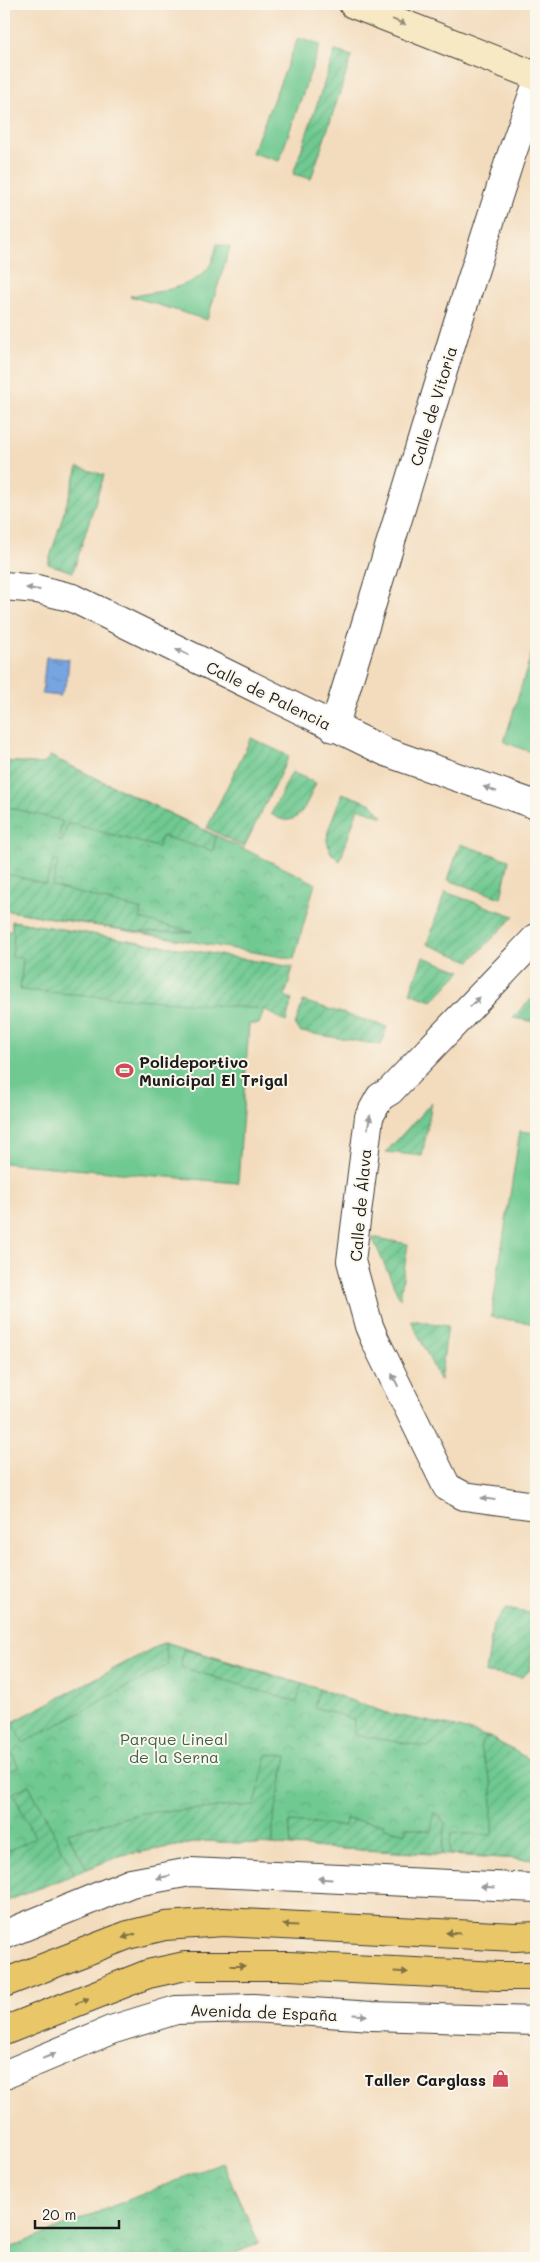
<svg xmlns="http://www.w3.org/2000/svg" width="540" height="2262" viewBox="0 0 540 2262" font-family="Mali,sans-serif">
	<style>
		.grass { fill: #6fc991; stroke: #467256 }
		.park { fill: url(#park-crowns); stroke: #467256 }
		.garden { fill: url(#garden-furrows); stroke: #467256 }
		.water { fill: url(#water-ripples); stroke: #4a607e }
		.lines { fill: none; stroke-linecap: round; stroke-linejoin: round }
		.minor-casing { stroke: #3c3934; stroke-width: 30 }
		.secondary-casing { stroke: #3c3934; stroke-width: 30 }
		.primary-casing { stroke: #3c3934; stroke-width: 30 }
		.minor { stroke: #fff; stroke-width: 28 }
		.secondary { stroke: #f6e9c3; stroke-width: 28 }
		.primary { stroke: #e9c769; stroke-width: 28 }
		.oneway { fill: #948d78 }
		.oneway2 { fill: #999 }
		.oneway3 { fill: #827242 }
		.labels { text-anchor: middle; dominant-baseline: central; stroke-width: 4; stroke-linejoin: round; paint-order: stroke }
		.street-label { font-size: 16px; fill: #1c1c1c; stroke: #fbf7ec }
		.poi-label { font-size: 16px; font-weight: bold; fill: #1c1c1c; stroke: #fbf7ec; text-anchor: start }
		.park-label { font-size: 16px; fill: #3d614b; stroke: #fbf7ec }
	</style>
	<defs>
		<pattern id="park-crowns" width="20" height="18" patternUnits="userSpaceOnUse" patternTransform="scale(1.25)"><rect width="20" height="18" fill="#6fc991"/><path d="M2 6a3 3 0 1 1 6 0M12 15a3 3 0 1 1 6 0" fill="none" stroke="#60ac7c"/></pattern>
		<pattern id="garden-furrows" width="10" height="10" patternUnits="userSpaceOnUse" patternTransform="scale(1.25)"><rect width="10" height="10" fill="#6fc991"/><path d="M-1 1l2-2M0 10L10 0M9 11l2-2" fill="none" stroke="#60ac7c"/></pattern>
		<pattern id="water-ripples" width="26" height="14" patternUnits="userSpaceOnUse" patternTransform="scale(1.25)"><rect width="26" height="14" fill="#77a5e0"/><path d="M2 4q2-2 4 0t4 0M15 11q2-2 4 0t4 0" fill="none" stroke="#6186b5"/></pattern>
	</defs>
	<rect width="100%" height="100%" fill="#fbf7ec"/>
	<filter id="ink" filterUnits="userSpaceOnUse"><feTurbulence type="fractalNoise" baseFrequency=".02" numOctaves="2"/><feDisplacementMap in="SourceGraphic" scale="10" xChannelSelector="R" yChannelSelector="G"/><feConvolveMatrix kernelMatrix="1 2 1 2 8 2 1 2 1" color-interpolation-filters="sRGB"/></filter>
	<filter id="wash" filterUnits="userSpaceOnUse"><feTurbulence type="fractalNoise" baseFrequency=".0096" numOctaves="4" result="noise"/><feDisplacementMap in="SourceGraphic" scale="20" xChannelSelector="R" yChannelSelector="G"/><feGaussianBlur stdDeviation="1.12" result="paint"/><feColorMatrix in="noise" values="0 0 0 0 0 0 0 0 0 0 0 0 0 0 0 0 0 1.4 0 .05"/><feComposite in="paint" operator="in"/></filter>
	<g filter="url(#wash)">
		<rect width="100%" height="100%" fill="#f3dcbd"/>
		<g class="grass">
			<path d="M298 38 320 45 279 161 252 153Z"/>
			<path d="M217 244 230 247 207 320 130 296C153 293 193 288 207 269 213 263 215 252 217 244Z"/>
			<path d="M536 639V754L504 742Z"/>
			<path d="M12 921 279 965 259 1024H249L238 1183 4 1163V931H12Z"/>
			<path d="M520 1131 536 1133V1324L491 1317Z"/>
		</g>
		<g class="park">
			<path d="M50 756 315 883 294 959 4 910V761L44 764Z"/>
			<path d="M165 1642 319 1689 386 1713 455 1727 489 1737 536 1763V1860L205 1841 122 1855 4 1902V1727Z"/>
			<path d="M222 2162 259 2243 224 2258H4V2250Z"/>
		</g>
		<g class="garden">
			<path d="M335 51 352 56 311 179 293 174Z"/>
			<path d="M78 467 104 475 73 572 48 564Z"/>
			<path d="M251 738 289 756 244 847 207 828Z"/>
			<path d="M50 756 216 836 213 851 162 836 158 847 68 823 62 842 58 841 62 821 4 806V761L44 764Z"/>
			<path d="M292 772 316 783C306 804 298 833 271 814Z"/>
			<path d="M342 793 372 804 383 817 358 808 340 861 331 853 327 841 328 831Z"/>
			<path d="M460 844 509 860 501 898 448 880Z"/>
			<path d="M53 861 58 863 52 886 142 910 140 919 192 932H137L4 910V873L46 884Z"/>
			<path d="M445 892 514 916 470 961 427 944Z"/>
			<path d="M12 921 293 967 285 996 292 999 286 1022 264 1009 20 990 23 958 12 957 14 932 12 931Z"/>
			<path d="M423 957 461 971 432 1001 410 993Z"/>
			<path d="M536 995V1022L513 1018V1017Z"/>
			<path d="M303 1001 387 1027 381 1045 301 1032 295 1026Z"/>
			<path d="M432 1102 422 1156 386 1152Z"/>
			<path d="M372 1237 408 1244 400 1299Z"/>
			<path d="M411 1320 448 1326 440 1381Z"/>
			<path d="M506 1609 535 1614 530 1670 522 1677 486 1673 493 1624Z"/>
			<path d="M165 1642 168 1665 23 1743 13 1722Z"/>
			<path d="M183 1649 302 1684 297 1702 181 1667Z"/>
			<path d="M319 1689 386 1713 455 1727 428 1747 355 1735 353 1719 314 1707Z"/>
			<path d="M489 1737 536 1763V1860L449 1854 451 1833 492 1835V1784L480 1748 483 1739Z"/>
			<path d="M4 1739 19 1767 4 1774Z"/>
			<path d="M267 1754 287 1756 273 1821V1845L205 1841 122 1855 87 1869 67 1833 142 1813 255 1805Z"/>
			<path d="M29 1785 75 1874 4 1902V1853L35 1838 13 1793Z"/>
			<path d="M434 1812 445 1822 442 1854 291 1846 289 1822 345 1826 346 1819 384 1824 383 1827 405 1833 406 1827 431 1831Z"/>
		</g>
		<path class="water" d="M46 657 69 659 67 681 60 696 42 694Z"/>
	</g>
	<g filter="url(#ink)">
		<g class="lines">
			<defs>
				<g id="minor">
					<path d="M4 586 37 589 73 598 386 752 536 805"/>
					<path d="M334 728 457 325 510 159 536 86"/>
					<path d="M536 938 390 1091 380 1097 369 1117 351 1261 369 1326 375 1340 447 1487 464 1496 536 1506"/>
					<path d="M4 1935 131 1883 190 1872 536 1888"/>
					<path d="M4 2075 111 2030 176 2010 253 2008 372 2016 536 2021"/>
				</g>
				<path id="secondary" d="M353 4 536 76"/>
				<g id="primary">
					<path d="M4 1983 128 1935 165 1926 223 1922 515 1937 536 1936"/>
					<path d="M4 2031 148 1974 185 1966H289L499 1976H536"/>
				</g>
			</defs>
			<use href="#minor" class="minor-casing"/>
			<use href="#secondary" class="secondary-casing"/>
			<use href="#primary" class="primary-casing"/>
			<use href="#minor" class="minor"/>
			<use href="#secondary" class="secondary"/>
			<use href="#primary" class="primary"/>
		</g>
		<defs><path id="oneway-solid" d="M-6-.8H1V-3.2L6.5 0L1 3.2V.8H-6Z" transform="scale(1.25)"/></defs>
		<use class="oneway" href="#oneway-solid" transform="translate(399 22) rotate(22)"/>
		<g class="oneway2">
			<use href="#oneway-solid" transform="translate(33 589) rotate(-172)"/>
			<use href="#oneway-solid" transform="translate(182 652) rotate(-154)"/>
			<use href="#oneway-solid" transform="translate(490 789) rotate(-160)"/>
			<use href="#oneway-solid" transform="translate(475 1002) rotate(-46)"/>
			<use href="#oneway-solid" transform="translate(369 1122) rotate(-79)"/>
			<use href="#oneway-solid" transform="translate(395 1380) rotate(-116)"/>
			<use href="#oneway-solid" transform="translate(488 1499) rotate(-172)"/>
			<use href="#oneway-solid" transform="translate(163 1877) rotate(170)"/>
			<use href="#oneway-solid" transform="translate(325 1879) rotate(-177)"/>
			<use href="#oneway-solid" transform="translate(488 1887) rotate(-177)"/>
			<use href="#oneway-solid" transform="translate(360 2015) rotate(4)"/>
			<use href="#oneway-solid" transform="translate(49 2056) rotate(-22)"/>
		</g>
		<g class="oneway3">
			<use href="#oneway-solid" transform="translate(290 1925) rotate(-177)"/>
			<use href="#oneway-solid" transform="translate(453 1933) rotate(-176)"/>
			<use href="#oneway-solid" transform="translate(129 1936) rotate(163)"/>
			<use href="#oneway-solid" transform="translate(238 1966)"/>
			<use href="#oneway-solid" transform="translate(401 1972) rotate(3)"/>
			<use href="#oneway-solid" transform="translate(82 2001) rotate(-22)"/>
		</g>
	</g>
	<defs>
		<symbol id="stadium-bare" viewBox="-9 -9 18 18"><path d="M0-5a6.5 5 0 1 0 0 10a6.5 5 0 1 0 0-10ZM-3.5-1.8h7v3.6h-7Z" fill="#d1495b" stroke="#fbf7ec" stroke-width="2.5" paint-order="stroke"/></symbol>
		<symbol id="shop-bare" viewBox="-9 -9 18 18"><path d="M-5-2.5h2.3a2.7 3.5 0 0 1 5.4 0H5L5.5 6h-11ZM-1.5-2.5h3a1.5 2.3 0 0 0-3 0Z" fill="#d1495b" stroke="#fbf7ec" stroke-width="2.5" paint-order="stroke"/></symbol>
	</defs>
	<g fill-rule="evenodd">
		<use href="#stadium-bare" x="112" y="1058" width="25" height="25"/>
		<use href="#shop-bare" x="488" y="2066" width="25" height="25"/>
	</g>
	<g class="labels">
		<g class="street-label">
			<text transform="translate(433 406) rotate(-73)">Calle de Vitoria</text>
			<text transform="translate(269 695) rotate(26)">Calle de Palencia</text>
			<text transform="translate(360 1205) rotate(-85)">Calle de Álava</text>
			<text transform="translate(264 2012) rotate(2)">Avenida de España</text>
		</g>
		<g class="poi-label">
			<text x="139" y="1061">Polideportivo<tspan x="139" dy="18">Municipal El Trigal</tspan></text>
			<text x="486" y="2079" text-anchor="end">Taller Carglass</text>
		</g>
		<g class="park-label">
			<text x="174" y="1738">Parque Lineal<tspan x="174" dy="18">de la Serna</tspan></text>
		</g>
	</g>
	<rect width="540" height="2262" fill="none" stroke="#fbf7ec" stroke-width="20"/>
	<path d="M35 2220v8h84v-8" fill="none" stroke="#1c1c1c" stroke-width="2.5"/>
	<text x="42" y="2220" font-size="15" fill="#1c1c1c" stroke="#fbf7ec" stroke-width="4" paint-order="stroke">20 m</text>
</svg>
